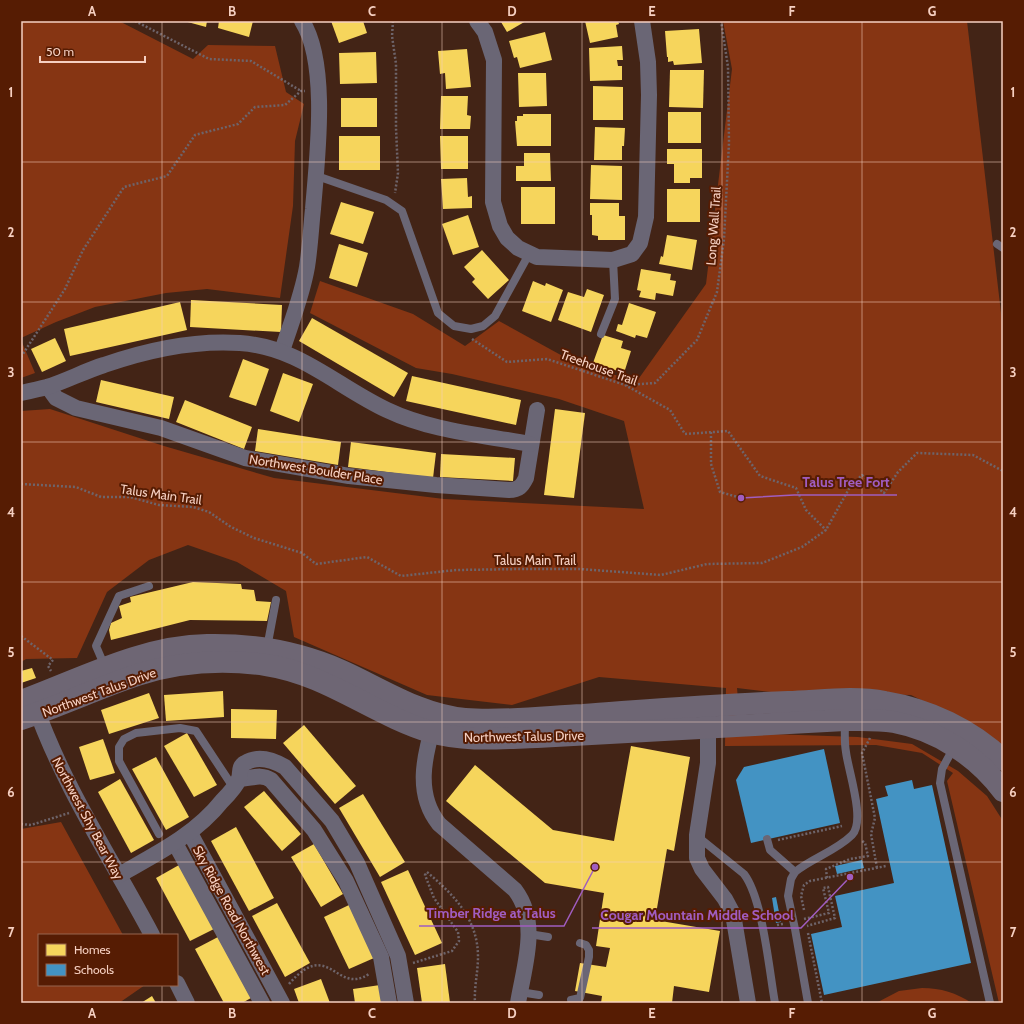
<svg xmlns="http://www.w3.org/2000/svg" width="1024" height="1024" viewBox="0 0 1024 1024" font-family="Cabin,sans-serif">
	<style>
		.green { fill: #863513 }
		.homes { fill: #f6d55c }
		.schools { fill: #4393c3 }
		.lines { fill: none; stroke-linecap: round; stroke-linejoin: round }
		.path { stroke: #6e646a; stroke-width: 2.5; stroke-dasharray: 2 2; stroke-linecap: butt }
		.lane { stroke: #6a6675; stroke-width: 8 }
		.street { stroke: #6a6675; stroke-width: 16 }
		.secondary { stroke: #6e6674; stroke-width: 22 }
		.grid { fill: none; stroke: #f6d0c2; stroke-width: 1; stroke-opacity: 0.55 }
		.labels { text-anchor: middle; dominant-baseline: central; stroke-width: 4; stroke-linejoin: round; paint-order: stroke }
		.street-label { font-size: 13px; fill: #f6d0c2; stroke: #561c03 }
		.leader { fill: none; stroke: #a05dc0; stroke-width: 1.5 }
		.callout-dot { fill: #a05dc0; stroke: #561c03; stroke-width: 1.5 }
		.callout-label { font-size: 14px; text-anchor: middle; font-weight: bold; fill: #a05dc0; stroke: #561c03; stroke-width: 4; stroke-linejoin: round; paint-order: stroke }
		.neatline { fill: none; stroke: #f6d0c2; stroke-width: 1.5 }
		.grid-label { font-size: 13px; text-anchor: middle; font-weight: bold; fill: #f6d0c2 }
	</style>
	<rect width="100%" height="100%" fill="#432416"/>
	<g class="green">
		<path d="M21 21H119L193 59 208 45 275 46 286 92 304 104 295 141 293 206 280 298 207 289 166 293 95 307 56 322 21 338Z"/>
		<path d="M723 21H967L1003 330V750L970 724 911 695 771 692 737 688 741 733 858 737 912 744 958 771 987 796 1003 821V1003H999L947 781 953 773 922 753 876 745 725 746 726 688 599 677 512 705 427 695 294 637 286 591 237 562 188 545 149 560 107 592 77 658 26 659 21 662V411L50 409 164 446 274 478 444 499 644 509 624 421 559 399 452 374 416 368 310 313 320 281 413 314 465 346 499 321 579 365 637 381 706 284 732 69Z"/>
		<path d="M21 340 35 373 21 378Z"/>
		<path d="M61 822 123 935H39V985H145L119 1003H21V829Z"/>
		<path d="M922 988C941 988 956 993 972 1003H876L899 991Z"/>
	</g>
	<g class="homes">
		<path d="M184 21H207L206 27Z"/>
		<path d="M219 21H253L249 37 218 28Z"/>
		<path d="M331 21H363L367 33 339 43Z"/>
		<path d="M503 21H526L507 32 501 22Z"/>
		<path d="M585 21H618L619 24 616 25 618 37 590 43Z"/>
		<path d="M699 29 702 63 674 65 673 61 668 62V57H667L665 31Z"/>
		<path d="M545 32 552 60 520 68 517 57 514 58 509 41Z"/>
		<path d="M622 46 623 60H617L618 66H622V80L590 81 589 48Z"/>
		<path d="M467 49 471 87 446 89 445 73 440 74 438 51Z"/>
		<path d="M376 52 377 83 340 84 339 53Z"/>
		<path d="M670 70H704L703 108 669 107Z"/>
		<path d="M518 73H546L547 106 519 107Z"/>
		<path d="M593 86 623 87V120H593Z"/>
		<path d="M441 96H468L467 115 471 116 470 129H440Z"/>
		<rect x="341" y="98" width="36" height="29"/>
		<rect x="668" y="112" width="33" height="31"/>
		<path d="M523 114H551V146H517L515 121H517V116H523Z"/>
		<path d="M595 127 625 128 624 146H622V160H594Z"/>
		<rect x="339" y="136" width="41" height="34"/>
		<path d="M440 136H468V169H441Z"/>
		<path d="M667 149H702V178H690V183H674V164H667Z"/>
		<path d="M524 153H550L551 181H516V166H524Z"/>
		<path d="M591 165 622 166V200L590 199Z"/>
		<path d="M467 178 468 197 472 196V208L443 209 441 179Z"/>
		<rect x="521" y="187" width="34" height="37"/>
		<rect x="667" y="189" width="33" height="33"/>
		<path d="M341 202 374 212 363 244 330 234Z"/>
		<path d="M590 203H619V216H625V240H598V236L592 235V215H590Z"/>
		<path d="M468 215 479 247 453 255 442 224Z"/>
		<path d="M667 235 697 240 692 270 659 264 661 256 663 257Z"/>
		<path d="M339 244 368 253 357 287 329 278Z"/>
		<path d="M482 250 509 280 488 299 472 282 475 279 464 267Z"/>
		<path d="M641 269 671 274 670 280 676 281 673 296 656 293 655 300 639 297 641 291 637 290Z"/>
		<path d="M533 281 545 286 546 283 563 290 551 322 522 311Z"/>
		<path d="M587 289 604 295 591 332 558 320 568 292 584 297Z"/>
		<path d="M191 300 282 305 281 332 190 327Z"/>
		<path d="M180 302 187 330 70 356 64 329Z"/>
		<path d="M629 303 656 312 647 338 636 335 635 338 616 331 618 324 622 325Z"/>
		<path d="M312 318 408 373 394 397 299 341Z"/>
		<path d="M603 335 623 341 621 348 631 351 624 373 593 363Z"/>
		<path d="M55 338 66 361 42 372 31 349Z"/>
		<path d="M243 359 269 369 256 406 229 397Z"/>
		<path d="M283 373 313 384 299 422 270 411Z"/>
		<path d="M412 376 521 400 516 425 406 401Z"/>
		<path d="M101 380 174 397 169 419 96 402Z"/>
		<path d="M185 400 252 427 244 449 176 422Z"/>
		<path d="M555 409 585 413 574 498 544 495Z"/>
		<path d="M258 429 341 442 338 465 255 451Z"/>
		<path d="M351 442 436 453 433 478 348 467Z"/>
		<path d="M441 454 515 458 513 481 440 477Z"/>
		<path d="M193 582 241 584 242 589 254 590 256 601 271 602 267 621 190 620 111 640 109 630 111 623 122 618 119 606 131 602 130 597Z"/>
		<path d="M32 668 36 678 21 683V671Z"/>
		<path d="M223 691 224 717 166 721 164 695Z"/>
		<path d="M149 693 159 718 109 734 101 710Z"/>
		<path d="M231 709 277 710 276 739 231 738Z"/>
		<path d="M304 725 356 786 335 804 283 743Z"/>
		<path d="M187 733 217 785 194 797 164 746Z"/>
		<path d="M103 739 115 773 90 780 79 747Z"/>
		<path d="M631 746 690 757 674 851 667 849 655 920 720 931 709 992 674 986 672 1003H601L602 996 575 991 580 963 606 967 610 948 596 946 604 893 545 883 446 801 475 765 553 830 614 841Z"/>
		<path d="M156 757 189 817 166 830 132 769Z"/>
		<path d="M120 779 154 840 131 853 98 792Z"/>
		<path d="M264 791 301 834 282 851 244 807Z"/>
		<path d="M363 794 405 862 380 877 339 808Z"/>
		<path d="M236 827 274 898 249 911 211 841Z"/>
		<path d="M314 844 343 894 321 907 291 857Z"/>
		<path d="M179 865 214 929 190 941 156 878Z"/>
		<path d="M408 870 442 943 415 955 381 882Z"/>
		<path d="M277 903 310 963 285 977 252 916Z"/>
		<path d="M349 905 374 958 349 969 324 917Z"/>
		<path d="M218 937 251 998 242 1003H224L195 949Z"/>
		<path d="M445 964 450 1003H422L417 968Z"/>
		<path d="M321 979 330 1003H299L294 989Z"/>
		<path d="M380 985 382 1003H355L353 989Z"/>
		<path d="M152 996 156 1003H141Z"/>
	</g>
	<g class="schools">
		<path d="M824 749 840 823 751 843 736 780 744 767Z"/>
		<path d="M912 780 914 789 932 785 971 963 824 995 811 934 842 927 835 896 894 883 876 799 888 796 885 786Z"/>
		<path d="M862 860 864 868 837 874 835 866Z"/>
		<path d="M776 897 781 922 776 923 772 898Z"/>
	</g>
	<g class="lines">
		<g class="path">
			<path d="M135 21 209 59 251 61 301 91"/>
			<path d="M393 21 392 36 396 64V128L398 173 395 193"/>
			<path d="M472 339 507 362 547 359 625 385 670 410 685 434 728 431 760 476 796 488 806 510 826 530"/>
			<path d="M21 357 65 289 83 250 124 187 167 176 195 135 238 124 255 107 285 105 301 91H305"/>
			<path d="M626 385 655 383 697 340 717 292 724 239 729 143 728 67 721 21"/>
			<path d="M711 432V464L720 492 741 498"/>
			<path d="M21 484 76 487 101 497H130L159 505 193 507 209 512 231 527 254 538 302 553 316 564 367 557 401 576 456 570 522 569H580L661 575 707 564 762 563 802 547 826 530 850 487 862 475 884 493 898 472 917 453 973 455 1003 471"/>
			<path d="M21 636 53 660 48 666 51 671"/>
			<path d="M870 738 862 753 875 818 871 834 877 868"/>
			<path d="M21 824 31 825 69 813"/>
			<path d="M778 840 842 826"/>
			<path d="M827 878 826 869 850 859 868 856 865 843 861 840"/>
			<path d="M804 910 801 896 804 885 810 881 886 866"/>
			<path d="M804 919 829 913 823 888 828 887 835 918 807 926"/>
			<path d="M777 925 783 924"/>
			<path d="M808 933 822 1003"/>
			<path d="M413 963 452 951 459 941 458 932 434 898 425 875 427 872C454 895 478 919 478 957 478 972 474 987 475 1003"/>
			<path d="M289 984C329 937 336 996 369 974"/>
		</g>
		<g class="lane">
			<path d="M317 176 386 200 402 211 438 313 454 326 471 329 483 326 495 316 529 254"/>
			<path d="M997 244 1003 248"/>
			<path d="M601 334 615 299 613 260"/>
			<path d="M267 648 276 600"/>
			<path d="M105 667 96 646 119 596 149 586"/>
			<path d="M954 747 942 769 940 783 990 1003"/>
			<path d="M159 834 119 761V747L124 739 136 733 180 728 196 731 233 787"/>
			<path d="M697 836 744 874C763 899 769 970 775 1003"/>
			<path d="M767 839 770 850 795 872"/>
			<path d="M529 934 548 937"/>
			<path d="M520 992 539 995"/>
			<path d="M571 1000 580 998 589 957V950L586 945 580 943"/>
			<path d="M808 1003 795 929 788 896 791 879 795 872C812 858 836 851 852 835 866 821 848 770 846 752 844 741 845 731 845 721"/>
		</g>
		<g class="street">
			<path d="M477 21 485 32 494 60 493 202 500 226 507 238 518 248 537 257 613 260 632 254 640 243 646 217 649 95 648 62 642 21"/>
			<path d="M282 351C291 323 302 296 307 267 310 248 311 228 313 209 317 159 329 63 302 21"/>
			<path d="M48 387 56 398 76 408 161 428 245 458 349 476 436 485 509 490C519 490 522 486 526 478L537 410"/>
			<path d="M21 393C30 391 39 389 47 387 66 381 85 371 104 365 147 350 195 340 240 343 299 347 336 386 387 410 431 431 483 435 530 444"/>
			<path d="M34 703C63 786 111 858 152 935"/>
			<path d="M708 718V763L697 835V858L702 869 725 899 733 914 748 1003"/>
			<path d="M434 723C424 757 415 794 439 824L515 890C540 923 524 966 518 1003"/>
			<path d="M239 779C251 779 260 773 271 780L314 830 346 881 381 957 389 1003"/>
			<path d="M190 833 282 1003"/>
			<path d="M175 843 262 1003"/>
			<path d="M119 875C156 854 195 835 222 801 228 795 236 786 239 779 241 773 238 767 245 763 258 755 273 760 285 767L332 821 357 863 398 956 406 1003"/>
			<path d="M177 983 187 1003"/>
		</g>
		<g class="secondary">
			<path d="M21 701C81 679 142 646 207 645 254 644 299 652 342 671 382 689 420 715 465 719 504 722 544 717 583 715 651 710 720 704 788 702 820 701 854 696 885 702 928 709 972 730 1003 760"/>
			<path d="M21 719C60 706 98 688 137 675 178 662 224 659 266 665 327 674 374 715 431 732 465 742 502 738 537 737L845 720C861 720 877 719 894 722 937 730 977 756 1003 791"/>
		</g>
	</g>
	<path class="grid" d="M162 21V935M302 21V1003M442 21V1003M582 21V1003M722 21V1003M862 21V1003M21 162H1003M21 302H1003M21 442H1003M21 582H1003M21 722H1003M21 862H1003M162 985V1003"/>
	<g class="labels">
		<g class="street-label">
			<text transform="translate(713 226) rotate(-86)">Long Wall Trail</text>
			<text transform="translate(599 367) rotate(20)">Treehouse Trail</text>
			<text transform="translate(316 469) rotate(9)">Northwest Boulder Place</text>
			<text transform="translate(161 494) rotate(8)">Talus Main Trail</text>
			<text x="535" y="560">Talus Main Trail</text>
			<text transform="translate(99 692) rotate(-20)">Northwest Talus Drive</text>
			<text transform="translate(524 736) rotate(-1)">Northwest Talus Drive</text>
			<text transform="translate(88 818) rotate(62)">Northwest Shy Bear Way</text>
			<text transform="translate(232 910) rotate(61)">Sky Ridge Road Northwest</text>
		</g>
	</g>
	<path class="leader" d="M741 498L794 495H897M595 867L564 926H419M850 877L801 928H592"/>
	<g class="callout-dot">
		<circle cx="741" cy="498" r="4"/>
		<circle cx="595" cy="867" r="4"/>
		<circle cx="850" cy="877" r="4"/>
	</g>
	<g class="callout-label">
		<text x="846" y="487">Talus Tree Fort</text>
		<text x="491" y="918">Timber Ridge at Talus</text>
		<text x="697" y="920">Cougar Mountain Middle School</text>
	</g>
	<rect width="1024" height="1024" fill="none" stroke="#561c03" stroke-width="44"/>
	<rect x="38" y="934" width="140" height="52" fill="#561c03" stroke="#96644f"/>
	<rect x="46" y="944" width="20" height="12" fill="#f6d55c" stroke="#96644f"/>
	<text x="74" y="954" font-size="12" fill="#f6d0c2">Homes</text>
	<rect x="46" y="964" width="20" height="12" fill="#4393c3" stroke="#96644f"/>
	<text x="74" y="974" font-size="12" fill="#f6d0c2">Schools</text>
	<path d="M40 56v6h105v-6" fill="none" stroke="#f6d0c2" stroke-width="2"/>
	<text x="46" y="56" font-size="12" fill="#f6d0c2" stroke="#561c03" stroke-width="3" paint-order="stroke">50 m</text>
	<rect x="22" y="22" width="980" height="980" class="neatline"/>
	<g class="grid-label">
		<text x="92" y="16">A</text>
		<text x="232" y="16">B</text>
		<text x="372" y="16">C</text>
		<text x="512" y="16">D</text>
		<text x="652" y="16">E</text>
		<text x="792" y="16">F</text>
		<text x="932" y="16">G</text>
		<text x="11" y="97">1</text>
		<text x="1013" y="97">1</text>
		<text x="11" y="237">2</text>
		<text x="1013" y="237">2</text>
		<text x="11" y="377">3</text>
		<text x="1013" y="377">3</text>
		<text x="11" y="517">4</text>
		<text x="1013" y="517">4</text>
		<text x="11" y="657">5</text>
		<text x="1013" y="657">5</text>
		<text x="11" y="797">6</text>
		<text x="1013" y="797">6</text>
		<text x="11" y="937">7</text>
		<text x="1013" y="937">7</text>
		<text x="92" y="1018">A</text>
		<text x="232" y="1018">B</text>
		<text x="372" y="1018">C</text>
		<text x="512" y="1018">D</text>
		<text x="652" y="1018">E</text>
		<text x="792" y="1018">F</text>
		<text x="932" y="1018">G</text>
	</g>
</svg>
